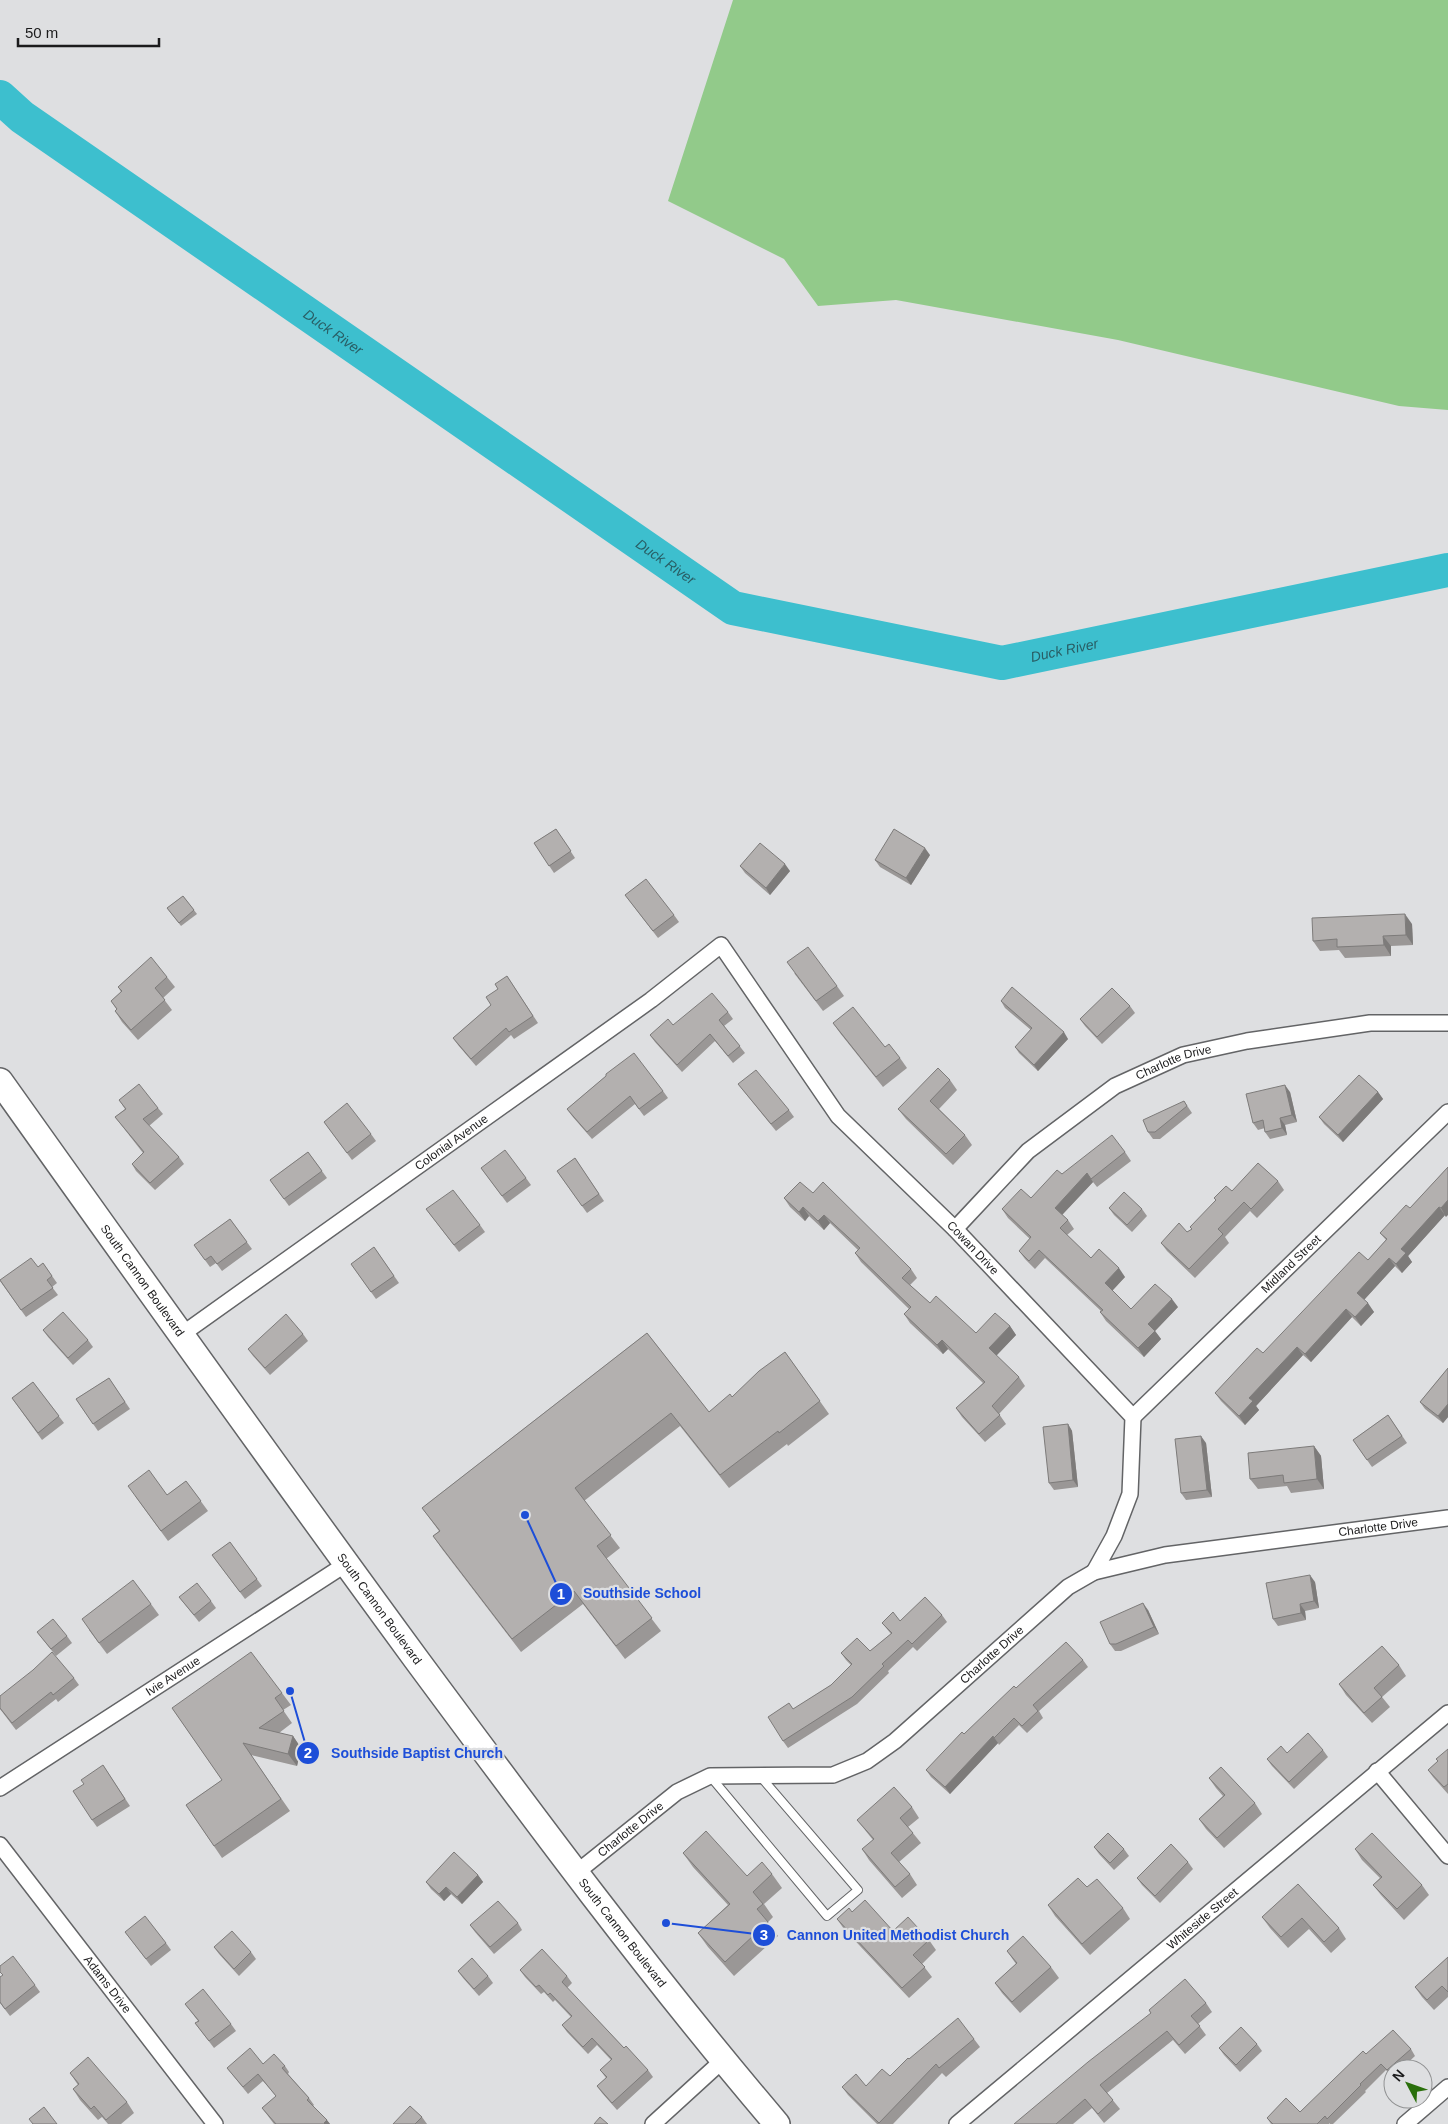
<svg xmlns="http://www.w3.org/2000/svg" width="1448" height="2124" viewBox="0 0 1448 2124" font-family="Arial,sans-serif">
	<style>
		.green { fill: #92ca8a }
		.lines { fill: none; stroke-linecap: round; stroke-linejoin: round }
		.river { stroke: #3dbfce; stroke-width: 34 }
		.service-casing { stroke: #636466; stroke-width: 10 }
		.minor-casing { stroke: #636466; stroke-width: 18 }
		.trunk-casing { stroke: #636466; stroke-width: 28 }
		.service { stroke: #fff; stroke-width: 8 }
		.minor { stroke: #fff; stroke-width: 15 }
		.trunk { stroke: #fff; stroke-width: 25 }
		.wall { fill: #9a9796 }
		.shaded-wall { fill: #7d7b7a }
		.building { fill: #b3b0af; stroke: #7d7b7a }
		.labels { text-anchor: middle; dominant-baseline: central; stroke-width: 4.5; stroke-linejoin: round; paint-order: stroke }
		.street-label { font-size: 12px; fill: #1b1b1c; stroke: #dedfe1 }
		.water-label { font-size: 14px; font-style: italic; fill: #295e65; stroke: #dedfe1 }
		.leader { fill: none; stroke: #1d4ed8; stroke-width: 2 }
		.callout-dot { fill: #1d4ed8; stroke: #dedfe1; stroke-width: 2 }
		.mark-label { font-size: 15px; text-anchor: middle; font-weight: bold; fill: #fff }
		.callout-label { font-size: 14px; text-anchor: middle; font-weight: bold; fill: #1d4ed8; stroke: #dedfe1; stroke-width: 4.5; stroke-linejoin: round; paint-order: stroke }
	</style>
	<rect width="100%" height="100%" fill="#dedfe1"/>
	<path class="green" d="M733 0H1448V410L1399 406 1118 340 896 300 818 306 784 259 668 201Z"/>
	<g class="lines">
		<path class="river" id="s1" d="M0 97 22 117 733 608 1002 663 1448 570"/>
		<defs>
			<path id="service" d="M710 1776 827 1916 858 1890 760 1776"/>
			<g id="minor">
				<path id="s2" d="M955 1229 1028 1151 1115 1086 1183 1055 1247 1041 1370 1023H1448"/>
				<path id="s3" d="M181 1335 651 1000 721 945 838 1116 955 1229 1133 1417 1130 1494 1114 1536 1094 1572"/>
				<path id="s4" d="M1133 1417 1448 1112"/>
				<path d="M1377 1771 1448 1856"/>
				<path id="s5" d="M0 1788 346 1564"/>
				<path id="s6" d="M0 1845 215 2124"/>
				<path id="s7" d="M576 1873 677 1792 710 1776 833 1775 867 1761 895 1741 1068 1587 1094 1572 1165 1555 1448 1518"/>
				<path d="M653 2124 722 2061"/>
				<path id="s8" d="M957 2124 1448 1713"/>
				<path d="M1405 2124 1448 2087"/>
			</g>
			<g id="trunk">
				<path id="s9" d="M0 1081C138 1275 276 1468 416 1659 533 1817 650 1975 777 2124"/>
			</g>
		</defs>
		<use href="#service" class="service-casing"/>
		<use href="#minor" class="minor-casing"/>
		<use href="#trunk" class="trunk-casing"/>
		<use href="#service" class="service"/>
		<use href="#minor" class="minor"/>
		<use href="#trunk" class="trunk"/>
	</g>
	<g class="wall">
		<path d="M556 829 575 858 554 873 534 843Z"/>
		<path d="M930 855 911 885 880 867 875 860Z"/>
		<path d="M740 866 790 871 770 895 745 873Z"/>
		<path d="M625 895 674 915 679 922 658 938Z"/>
		<path d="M183 896 197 914 181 926 167 908Z"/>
		<path d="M1412 924 1413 945 1391 946V956L1345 958 1339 950 1320 951 1313 941Z"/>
		<path d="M794 973 837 986 844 996 823 1011Z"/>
		<path d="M507 976 538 1023 514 1039 511 1035 476 1066 458 1045 453 1038 491 1005 498 989Z"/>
		<path d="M167 977 175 987 163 998 172 1010 138 1040 122 1022 115 1011 117 1010 111 1001 121 992 118 987Z"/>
		<path d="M1001 1001 1068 1039 1038 1071 1019 1053 1015 1047 1031 1030 1005 1008Z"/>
		<path d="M1130 1006 1135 1013 1102 1044 1085 1026 1080 1019Z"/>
		<path d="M728 1012 733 1019 724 1026 745 1053 733 1063 715 1041 682 1072 655 1042 650 1035 673 1025Z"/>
		<path d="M833 1023 885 1047 900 1058 907 1068 883 1087 840 1033Z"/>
		<path d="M606 1076 663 1091 668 1098 644 1116 635 1104 592 1139 572 1116 567 1109Z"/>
		<path d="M950 1080 957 1090 939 1109 965 1135 972 1145 953 1165 906 1119 898 1109Z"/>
		<path d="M738 1084 789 1110 794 1117 776 1131Z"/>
		<path d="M1290 1092 1297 1122 1285 1125 1287 1135 1270 1139 1265 1132V1128L1258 1130 1253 1123Z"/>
		<path d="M1378 1092 1383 1099 1343 1142 1324 1124 1319 1117Z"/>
		<path d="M119 1100 158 1108 163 1114 149 1126 179 1157 184 1164 155 1190 136 1171 132 1164 143 1153 115 1117 125 1109Z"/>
		<path d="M1184 1101 1192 1113 1160 1139H1153L1148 1132Z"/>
		<path d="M324 1122 371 1134 376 1141 352 1160Z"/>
		<path d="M308 1152 327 1178 289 1206 270 1180Z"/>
		<path d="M1125 1152 1131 1161 1097 1187 1093 1182 1062 1215 1068 1220 1074 1229 1067 1235 1091 1258 1125 1277 1112 1291 1131 1309 1178 1307 1155 1331 1161 1339 1144 1357 1106 1321 1100 1312 1101 1311 1045 1258 1035 1269 1025 1259 1019 1251 1030 1239 1008 1218 1002 1209 1031 1198 1062 1174Z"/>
		<path d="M575 1158 604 1201 587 1213 557 1171Z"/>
		<path d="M1448 1167 1446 1217 1445 1215 1408 1256 1412 1262 1402 1273 1395 1266 1364 1300 1374 1312 1361 1326 1352 1317 1311 1362 1303 1355 1256 1406 1259 1410 1245 1425 1221 1401 1215 1393 1263 1353 1368 1260 1386 1240 1380 1233 1410 1208Z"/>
		<path d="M481 1168 526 1178 531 1185 507 1203Z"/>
		<path d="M1278 1181 1284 1190 1257 1218 1250 1211 1225 1237 1229 1243 1195 1278 1167 1251 1161 1243 1187 1232 1192 1229 1216 1200 1214 1198 1232 1191Z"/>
		<path d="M813 1193 911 1269 917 1278 910 1285 930 1303 976 1333 1010 1326 1016 1335 996 1356 1019 1377 1025 1386 999 1414 1006 1424 985 1442 962 1417 956 1408 983 1383 948 1349 943 1354 910 1323 904 1314 909 1309 861 1262 855 1253 858 1250 830 1223 824 1230 809 1216 805 1221 790 1207 784 1198Z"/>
		<path d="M1109 1208 1142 1209 1147 1216 1132 1232 1114 1215Z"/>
		<path d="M426 1209 480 1225 485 1232 459 1252Z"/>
		<path d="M230 1219 252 1249 222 1271 216 1263 210 1267 194 1245Z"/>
		<path d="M374 1247 399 1283 376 1299 351 1264Z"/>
		<path d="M43 1263 57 1283 52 1287 58 1295 26 1317 0 1281 38 1267Z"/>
		<path d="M43 1330 88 1340 93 1347 73 1365 48 1337Z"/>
		<path d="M647 1333 709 1412 732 1397 785 1352 829 1414 788 1446 787 1444 729 1488 680 1426 584 1501 620 1548 606 1559 661 1631 625 1659 583 1604 521 1652 442 1549 433 1536 439 1531 422 1508Z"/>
		<path d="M303 1334 308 1341 270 1375 253 1356 248 1349Z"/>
		<path d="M1448 1368V1417L1443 1423 1425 1409 1420 1402Z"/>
		<path d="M109 1378 130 1409 98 1431 76 1399Z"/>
		<path d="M33 1382 64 1423 42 1440 12 1398Z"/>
		<path d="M1388 1415 1407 1443 1372 1467 1353 1440Z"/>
		<path d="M1068 1424 1072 1431 1078 1487 1054 1490 1049 1483Z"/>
		<path d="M1206 1443 1212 1497 1186 1500 1181 1493Z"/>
		<path d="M1314 1446 1321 1456 1324 1489 1291 1493 1287 1486 1258 1489 1250 1479Z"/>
		<path d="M186 1481 208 1511 168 1541 135 1496 167 1495Z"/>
		<path d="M230 1542 262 1586 245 1599 212 1555Z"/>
		<path d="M1315 1582 1319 1608 1305 1611 1306 1620 1278 1626 1273 1619Z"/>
		<path d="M179 1597 211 1601 216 1608 199 1622Z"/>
		<path d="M151 1604 159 1615 107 1654 89 1630Z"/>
		<path d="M1148 1610 1159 1634 1121 1651H1115L1110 1644Z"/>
		<path d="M942 1615 947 1622 917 1651 913 1647 888 1671 889 1673 857 1704 788 1748 783 1741 794 1709 831 1685 851 1665 846 1660 841 1653 870 1651 891 1634 882 1623Z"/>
		<path d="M37 1632 67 1636 72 1643 56 1656Z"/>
		<path d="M1083 1660 1088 1667 1039 1711 1043 1718 1027 1733 1019 1725 999 1745 998 1743 950 1794 931 1777 926 1770 964 1734 1016 1688Z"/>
		<path d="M1399 1665 1406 1676 1382 1697 1390 1707 1372 1723 1346 1695 1339 1684Z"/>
		<path d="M74 1678 79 1685 58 1702 56 1699 16 1730 0 1709Z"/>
		<path d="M282 1693 291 1705 283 1710 292 1723 279 1733 293 1736 301 1748 297 1766 251 1755 290 1811 222 1858 186 1805 222 1780 172 1708Z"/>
		<path d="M1448 1749V1794L1433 1777 1428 1770 1438 1761Z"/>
		<path d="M1323 1750 1328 1757 1294 1789 1272 1766 1267 1759 1287 1753Z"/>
		<path d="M103 1765 130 1806 97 1827 92 1820Z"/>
		<path d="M1209 1778 1255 1803 1262 1814 1224 1848 1206 1829 1199 1819 1223 1796 1216 1788Z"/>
		<path d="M912 1807 919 1818 908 1827 921 1843 899 1862 910 1874 917 1885 902 1898 869 1860 862 1849 873 1840 857 1820Z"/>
		<path d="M1094 1847 1124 1849 1129 1856 1114 1870 1099 1854Z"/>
		<path d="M1355 1849 1422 1885 1429 1895 1404 1920 1381 1895 1373 1885 1380 1878 1362 1860Z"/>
		<path d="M683 1853 747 1876 772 1874 782 1888 764 1904 773 1917 768 1922 778 1936 734 1976 708 1947 698 1933 728 1905 693 1867Z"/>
		<path d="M1188 1862 1193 1869 1160 1903 1142 1885 1137 1878Z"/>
		<path d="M478 1875 483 1882 462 1904 451 1894 444 1901 431 1889 426 1882Z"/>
		<path d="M1298 1884 1339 1928 1346 1939 1331 1953 1309 1929 1288 1948 1270 1928 1262 1917Z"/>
		<path d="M1087 1887 1123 1908 1130 1919 1090 1955 1055 1916 1048 1905Z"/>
		<path d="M852 1912 893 1931 929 1940 936 1950 922 1964 932 1977 909 1998 844 1929 837 1919Z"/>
		<path d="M518 1923 522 1930 494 1954 475 1932 470 1925Z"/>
		<path d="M125 1932 166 1943 171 1950 151 1966Z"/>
		<path d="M214 1947 251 1952 256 1959 239 1976 219 1954Z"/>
		<path d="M1007 1951 1051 1967 1059 1978 1020 2013 1002 1993 995 1983 1016 1964Z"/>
		<path d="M1448 1957V1997L1434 2010 1422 1997 1415 1987Z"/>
		<path d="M520 1970 567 1976 572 1983 567 1988 624 2048 648 2070 653 2077 617 2110 602 2093 597 2086 606 2078 600 2070 611 2060 597 2045 588 2054 567 2032 562 2025 571 2017 555 2000 553 2002 544 1992 541 1994 525 1977Z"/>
		<path d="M458 1971 488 1976 493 1983 479 1996 463 1978Z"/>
		<path d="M0 1977 35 1985 40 1992 10 2016 0 2003Z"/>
		<path d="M1206 2003 1212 2012 1198 2024 1206 2035 1185 2054 1173 2040 1107 2093 1120 2109 1104 2123 1092 2108 1073 2124H1014L1151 2014 1149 2010Z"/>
		<path d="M185 2004 231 2024 236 2031 214 2048 195 2023 198 2021Z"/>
		<path d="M974 2039 980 2047 946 2077 942 2073 893 2124H877L848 2095 842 2087 866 2086 890 2076 909 2059Z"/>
		<path d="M1257 2044 1262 2051 1240 2072 1224 2055 1219 2048Z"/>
		<path d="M1411 2049 1415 2056 1401 2069H1393V2076L1392 2077 1386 2070 1365 2091 1366 2092 1333 2124H1330L1329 2123V2124H1271L1267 2118 1300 2112 1366 2054Z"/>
		<path d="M263 2064 285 2066 289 2072 288 2074 309 2098 314 2105 313 2106 330 2124H274L262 2108 276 2096 263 2081 248 2094 227 2068Z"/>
		<path d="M70 2073 127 2102 134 2113 121 2124H108L102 2117 98 2120 80 2100 73 2089 78 2085Z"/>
		<path d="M422 2117 427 2124H393Z"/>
	</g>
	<g class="shaded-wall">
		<path d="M925 848 930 855 911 885 906 878Z"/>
		<path d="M785 864 790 871 770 895 766 888Z"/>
		<path d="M1405 914 1412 924 1413 945 1406 935Z"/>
		<path d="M1383 936 1391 946V956L1384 945Z"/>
		<path d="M1064 1032 1068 1039 1038 1071 1034 1065Z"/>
		<path d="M1285 1085 1290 1092 1297 1122 1292 1115Z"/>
		<path d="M1378 1092 1383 1099 1343 1142 1338 1135Z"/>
		<path d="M1280 1118 1285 1125 1287 1135 1282 1128Z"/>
		<path d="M1087 1173 1093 1182 1061 1216 1055 1208Z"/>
		<path d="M1448 1200V1215L1446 1217 1441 1208Z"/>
		<path d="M803 1207 809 1216 805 1221 799 1212Z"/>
		<path d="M1439 1207 1445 1215 1408 1256 1412 1262 1402 1273 1396 1264 1401 1249Z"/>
		<path d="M824 1215 830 1223 824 1230 818 1221Z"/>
		<path d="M1389 1258 1395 1266 1363 1301 1357 1293Z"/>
		<path d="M1119 1268 1125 1277 1111 1292 1105 1283Z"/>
		<path d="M1172 1299 1178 1307 1155 1331 1161 1339 1144 1357 1138 1348 1148 1324Z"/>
		<path d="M1368 1303 1374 1312 1361 1326 1355 1317Z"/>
		<path d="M1346 1309 1352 1317 1311 1362 1305 1354Z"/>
		<path d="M1010 1326 1016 1335 995 1357 989 1348Z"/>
		<path d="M942 1340 948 1349 943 1354 937 1345Z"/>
		<path d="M1297 1347 1303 1355 1256 1406 1259 1410 1245 1425 1239 1416 1249 1398Z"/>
		<path d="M1448 1404V1417L1443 1423 1438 1416Z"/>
		<path d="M1068 1424 1072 1431 1078 1487 1073 1480Z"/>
		<path d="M1201 1436 1206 1443 1212 1497 1207 1490Z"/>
		<path d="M1314 1446 1321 1456 1324 1489 1317 1479Z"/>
		<path d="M1310 1575 1315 1582 1319 1608 1314 1601Z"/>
		<path d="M1143 1603 1148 1610 1159 1634 1154 1627Z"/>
		<path d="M1300 1604 1305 1611 1306 1620 1301 1613Z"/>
		<path d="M293 1736 301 1748 297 1766 288 1754Z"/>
		<path d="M993 1736 998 1743 950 1794 945 1787Z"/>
		<path d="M478 1875 483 1882 462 1904 457 1897Z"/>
		<path d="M446 1887 451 1894 444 1901 439 1894Z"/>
		<path d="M327 2120 330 2124H325L324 2123Z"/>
	</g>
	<g class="building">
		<path d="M556 829 571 851 549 866 534 843Z"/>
		<path d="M894 829 925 848 906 878 875 860Z"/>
		<path d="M760 843 785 864 766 888 740 866Z"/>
		<path d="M646 879 674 915 653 931 625 895Z"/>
		<path d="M183 896 194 910 179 923 167 908Z"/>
		<path d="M1405 914 1406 935 1383 936 1384 945 1337 947V939L1313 941 1312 918Z"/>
		<path d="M808 947 837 986 816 1001 787 962Z"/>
		<path d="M151 957 167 977 155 988 165 1000 131 1030 115 1011 117 1009 111 1001 122 991 118 987Z"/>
		<path d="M507 976 533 1016 509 1032 506 1028 471 1059 453 1038 491 1005 486 997 498 989 495 984Z"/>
		<path d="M1012 987 1064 1032 1034 1065 1015 1047 1032 1028 1001 1001Z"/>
		<path d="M1112 988 1130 1006 1097 1037 1080 1019Z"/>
		<path d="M712 993 728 1012 719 1020 740 1046 728 1056 710 1034 677 1065 650 1035 668 1019 673 1025Z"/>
		<path d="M853 1007 885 1047 889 1044 900 1058 876 1077 833 1023Z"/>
		<path d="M634 1053 663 1091 639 1109 630 1096 587 1132 567 1109 606 1076V1074Z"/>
		<path d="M938 1068 950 1080 930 1101 965 1135 946 1154 898 1109Z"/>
		<path d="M756 1070 789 1110 771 1124 738 1084Z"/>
		<path d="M1359 1075 1378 1092 1338 1135 1319 1117Z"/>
		<path d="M139 1084 158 1108 143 1119 179 1157 150 1183 132 1164 144 1152 115 1117 126 1109 119 1100Z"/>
		<path d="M1285 1085 1292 1115 1280 1118 1282 1128 1265 1132 1263 1120 1253 1123 1246 1094Z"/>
		<path d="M1184 1101 1187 1106 1155 1132H1148L1143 1120Z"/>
		<path d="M347 1103 371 1134 347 1153 324 1122Z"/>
		<path d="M1112 1135 1125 1152 1091 1179 1087 1173 1055 1208 1068 1220 1060 1228 1091 1258 1099 1249 1119 1268 1105 1283 1131 1309 1155 1284 1172 1299 1148 1324 1155 1331 1138 1348 1100 1312 1103 1310 1039 1250 1029 1261 1019 1251 1031 1237 1002 1209 1021 1189 1031 1198 1057 1170 1062 1174Z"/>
		<path d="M505 1150 526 1178 502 1196 481 1168Z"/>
		<path d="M308 1152 322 1171 284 1199 270 1180Z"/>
		<path d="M575 1158 599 1194 582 1206 557 1171Z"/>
		<path d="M1258 1163 1278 1181 1251 1209 1244 1202 1218 1229 1223 1234 1189 1269 1161 1243 1179 1223 1187 1232 1192 1229 1190 1227 1216 1200 1214 1198 1226 1186 1232 1191Z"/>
		<path d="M1448 1167V1200L1441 1208 1439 1207 1401 1249 1406 1253 1396 1264 1389 1258 1357 1293 1368 1303 1355 1317 1346 1309 1305 1354 1297 1347 1249 1398 1253 1401 1239 1416 1215 1393 1257 1348 1263 1353 1359 1252 1368 1260 1387 1239 1380 1233 1406 1205 1410 1208Z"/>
		<path d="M800 1182 813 1193 823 1182 911 1269 902 1278 930 1303 936 1296 976 1333 995 1313 1010 1326 989 1348 1019 1377 992 1406 1000 1415 979 1434 956 1408 985 1382 942 1340 937 1345 904 1314 911 1307 855 1253 860 1248 824 1215 818 1221 803 1207 799 1212 784 1198Z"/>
		<path d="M453 1190 480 1225 454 1245 426 1209Z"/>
		<path d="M1124 1192 1142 1209 1127 1225 1109 1208Z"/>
		<path d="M230 1219 247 1242 217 1264 211 1256 205 1260 194 1245Z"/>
		<path d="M374 1247 394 1276 371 1292 351 1264Z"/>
		<path d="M31 1258 38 1267 43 1263 52 1276 47 1280 53 1288 21 1310 0 1280Z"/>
		<path d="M63 1312 88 1340 68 1358 43 1330Z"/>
		<path d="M286 1314 303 1334 265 1368 248 1349Z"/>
		<path d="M647 1333 709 1412 730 1394 732 1397 759 1371 785 1352 820 1401 779 1433 778 1431 720 1475 671 1413 575 1488 611 1535 597 1546 652 1618 616 1646 574 1591 512 1639 433 1536 440 1531 422 1508Z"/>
		<path d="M1448 1368V1404L1438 1416 1420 1402Z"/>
		<path d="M109 1378 125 1402 93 1424 76 1399Z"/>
		<path d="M33 1382 59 1416 38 1433 12 1398Z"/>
		<path d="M1388 1415 1402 1436 1367 1460 1353 1440Z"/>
		<path d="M1068 1424 1073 1480 1049 1483 1043 1427Z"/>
		<path d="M1201 1436 1207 1490 1181 1493 1175 1439Z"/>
		<path d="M1314 1446 1317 1479 1284 1483 1283 1475 1250 1479 1248 1453Z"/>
		<path d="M149 1470 167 1495 186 1481 201 1501 161 1531 128 1486Z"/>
		<path d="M230 1542 257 1579 240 1592 212 1555Z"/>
		<path d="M1310 1575 1314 1601 1300 1604 1301 1613 1273 1619 1266 1583Z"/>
		<path d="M133 1580 151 1604 99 1643 82 1619Z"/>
		<path d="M197 1583 211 1601 194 1615 179 1597Z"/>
		<path d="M925 1597 942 1615 912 1644 908 1640 882 1664 884 1666 852 1697 783 1741 768 1717 789 1703 793 1709 831 1685 852 1664 841 1653 857 1638 870 1651 892 1633 882 1623 893 1612 900 1621Z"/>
		<path d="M1143 1603 1154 1627 1116 1644H1110L1100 1622Z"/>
		<path d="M53 1619 67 1636 51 1649 37 1632Z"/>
		<path d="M1066 1642 1083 1660 1033 1705 1038 1711 1022 1726 1014 1718 994 1738 993 1736 945 1787 926 1770 962 1732 964 1734 1014 1686 1016 1688Z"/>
		<path d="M1382 1646 1399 1665 1374 1688 1382 1697 1364 1713 1339 1684Z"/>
		<path d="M52 1652 74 1678 53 1695 51 1692 12 1723 0 1708V1696L33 1670Z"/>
		<path d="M251 1652 282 1693 275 1698 284 1711 259 1728 293 1736 288 1754 243 1743 281 1799 214 1846 186 1805 222 1780 172 1708Z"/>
		<path d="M1308 1733 1323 1750 1289 1782 1267 1759 1281 1746 1287 1753Z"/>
		<path d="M1448 1749V1784L1444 1787 1428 1770 1438 1761 1436 1759Z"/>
		<path d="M103 1765 125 1799 92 1820 73 1791 84 1784 81 1780Z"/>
		<path d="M1221 1767 1255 1803 1217 1838 1199 1819 1225 1795 1209 1778Z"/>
		<path d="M894 1787 912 1807 900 1818 913 1833 891 1853 910 1874 895 1887 862 1849 874 1839 857 1820Z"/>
		<path d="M706 1831 747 1876 762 1862 772 1874 753 1892 763 1904 757 1909 768 1922 725 1962 698 1933 730 1904 683 1853Z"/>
		<path d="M1108 1833 1124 1849 1110 1863 1094 1847Z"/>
		<path d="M1372 1833 1422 1885 1397 1909 1373 1885 1382 1877 1355 1849Z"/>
		<path d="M1171 1844 1188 1862 1155 1896 1137 1878Z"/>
		<path d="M454 1852 478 1875 457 1897 446 1887 439 1894 426 1882Z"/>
		<path d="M1078 1878 1087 1887 1097 1879 1123 1908 1082 1944 1048 1905Z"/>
		<path d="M1298 1884 1339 1928 1324 1942 1302 1918 1281 1937 1262 1917Z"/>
		<path d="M865 1900 893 1931 908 1917 929 1940 913 1955 925 1967 902 1988 837 1919 849 1908 852 1912Z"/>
		<path d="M498 1901 518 1923 490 1947 470 1925Z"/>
		<path d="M145 1916 166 1943 146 1959 125 1932Z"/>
		<path d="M232 1931 251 1952 234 1969 214 1947Z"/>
		<path d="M1023 1936 1051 1967 1012 2002 995 1983 1017 1963 1007 1951Z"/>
		<path d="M542 1949 567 1976 562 1982 624 2048 626 2046 648 2070 612 2103 597 2086 607 2077 600 2070 612 2059 592 2038 583 2047 562 2025 572 2016 550 1993 548 1995 539 1985 536 1987 520 1970Z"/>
		<path d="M13 1956 35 1985 5 2009 0 2002V1977L3 1975 0 1972V1966Z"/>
		<path d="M1448 1957V1992L1442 1986 1427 2000 1415 1987Z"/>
		<path d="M472 1958 488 1976 474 1989 458 1971Z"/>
		<path d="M1185 1979 1206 2003 1191 2016 1200 2026 1179 2045 1167 2031 1100 2085 1113 2100 1098 2114 1085 2099 1056 2124H1014L1088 2062 1151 2013 1149 2010Z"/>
		<path d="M203 1989 231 2024 209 2041 195 2023 199 2021 185 2004Z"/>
		<path d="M958 2018 974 2039 939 2068 936 2064 879 2123 842 2087 856 2074 866 2086 882 2069 890 2076 908 2058 909 2059Z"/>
		<path d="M1241 2027 1257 2044 1236 2065 1219 2048Z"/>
		<path d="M1393 2030 1411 2049 1387 2070 1381 2064 1360 2084 1361 2085 1327 2119 1325 2116 1317 2124H1273L1267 2118 1286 2098 1300 2112 1363 2051 1366 2054Z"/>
		<path d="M250 2048 263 2064 274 2054 285 2066 282 2068 309 2098 307 2100 327 2120 324 2123 325 2124H276L262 2108 276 2096 258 2074 243 2087 227 2068Z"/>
		<path d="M88 2057 127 2102 106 2120 94 2106 91 2109 73 2089 79 2084 70 2073Z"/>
		<path d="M410 2106 422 2117 415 2124H393Z"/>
		<path d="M44 2107 57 2124H33L29 2119Z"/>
		<path d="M600 2117 608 2124H594Z"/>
	</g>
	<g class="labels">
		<g class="street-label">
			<text stroke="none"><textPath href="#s2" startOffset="279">Charlotte Drive</textPath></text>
			<text stroke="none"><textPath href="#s3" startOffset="332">Colonial Avenue</textPath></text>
			<text stroke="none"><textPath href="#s3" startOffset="1062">Cowan Drive</textPath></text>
			<text stroke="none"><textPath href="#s4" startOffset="220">Midland Street</textPath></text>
			<text stroke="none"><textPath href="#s9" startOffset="245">South Cannon Boulevard</textPath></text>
			<text stroke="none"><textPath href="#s7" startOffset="910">Charlotte Drive</textPath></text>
			<text stroke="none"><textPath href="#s9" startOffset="650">South Cannon Boulevard</textPath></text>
			<text stroke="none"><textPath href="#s7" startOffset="490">Charlotte Drive</textPath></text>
			<text stroke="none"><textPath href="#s5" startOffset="206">Ivie Avenue</textPath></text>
			<text stroke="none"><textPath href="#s7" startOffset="70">Charlotte Drive</textPath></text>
			<text stroke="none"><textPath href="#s8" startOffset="320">Whiteside Street</textPath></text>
			<text stroke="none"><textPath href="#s9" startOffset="1055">South Cannon Boulevard</textPath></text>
			<text stroke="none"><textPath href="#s6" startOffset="176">Adams Drive</textPath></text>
		</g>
		<g class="water-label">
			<text stroke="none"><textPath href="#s1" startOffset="408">Duck River</textPath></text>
			<text stroke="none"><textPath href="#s1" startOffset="812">Duck River</textPath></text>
			<text stroke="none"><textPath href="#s1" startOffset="1232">Duck River</textPath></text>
		</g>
	</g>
	<path class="leader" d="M525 1515L561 1594M290 1691L308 1753M666 1923L764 1935"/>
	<g class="callout-dot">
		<circle cx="525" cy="1515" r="5"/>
		<circle cx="290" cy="1691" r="5"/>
		<circle cx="666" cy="1923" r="5"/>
		<circle cx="561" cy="1594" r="12"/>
		<circle cx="308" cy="1753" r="12"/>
		<circle cx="764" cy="1935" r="12"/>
	</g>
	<g class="mark-label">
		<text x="561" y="1599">1</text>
		<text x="308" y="1758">2</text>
		<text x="764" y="1940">3</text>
	</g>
	<g class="callout-label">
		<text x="642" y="1598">Southside School</text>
		<text x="417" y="1758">Southside Baptist Church</text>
		<text x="898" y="1940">Cannon United Methodist Church</text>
	</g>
	<g transform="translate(1408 2084) rotate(311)"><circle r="24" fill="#dedfe1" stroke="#909192"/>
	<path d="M0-4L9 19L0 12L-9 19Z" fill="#2a6f0b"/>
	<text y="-8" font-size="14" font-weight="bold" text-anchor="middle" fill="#1b1b1c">N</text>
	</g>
	<path d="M18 38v8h141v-8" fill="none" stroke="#1b1b1c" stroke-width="2.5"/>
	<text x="25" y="38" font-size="15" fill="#1b1b1c" stroke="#dedfe1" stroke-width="4" paint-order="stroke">50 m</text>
</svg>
